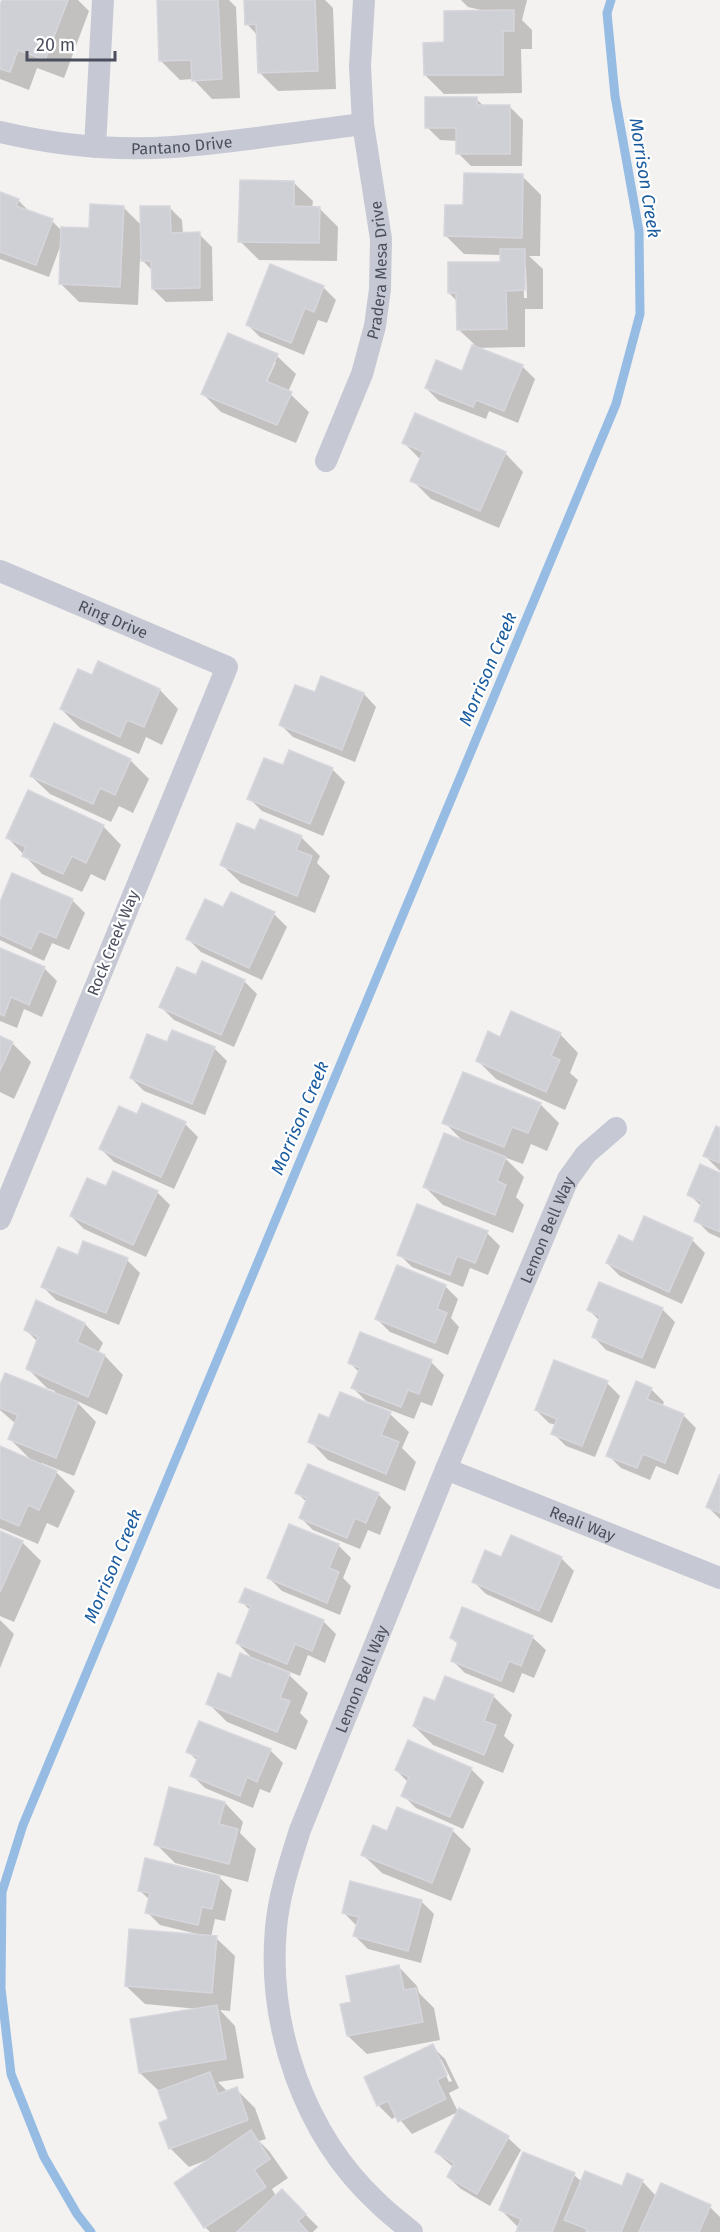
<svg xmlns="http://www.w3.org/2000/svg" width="720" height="2232" viewBox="0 0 720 2232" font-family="'Fira Sans',sans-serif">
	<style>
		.shadow { fill: #0003; fill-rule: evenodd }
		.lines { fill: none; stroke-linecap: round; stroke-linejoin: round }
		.stream { stroke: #96bce4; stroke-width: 9 }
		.building { fill: #cfcfd6; stroke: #d6d6dc; stroke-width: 1.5 }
		.street { stroke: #c6c9d4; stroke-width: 22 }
		.labels { text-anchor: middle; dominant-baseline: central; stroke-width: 4.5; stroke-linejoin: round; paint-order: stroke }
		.street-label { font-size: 16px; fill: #4b4f5d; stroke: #fff }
		.water-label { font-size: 18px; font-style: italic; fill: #1b5c9f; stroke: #fff }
	</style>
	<rect width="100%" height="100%" fill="#f3f2f1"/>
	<g class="shadow">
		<path d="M4 0H78L89 11 64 78 37 68 29 90 0 79V10Z"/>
		<path d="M159 0H229L236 7 240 98 212 99 193 79 180 80 161 61Z"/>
		<path d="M246 0H325L333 8 336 89 278 91 259 72 258 36 247 24Z"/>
		<path d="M461 0H527L522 20 532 30V49H521L522 93 444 94 425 75 446 44 485 11 468 7Z"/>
		<path d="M476 99 484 106 510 107 523 120 522 166H471L458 153V141L440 140 427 127Z"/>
		<path d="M522 176 541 195 540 256H529L543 269V309H525V347L475 348 522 366 535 379 518 423 489 411 486 419 439 401 426 388 463 372 474 344 458 329V302L449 293 502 263V255L464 254 445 235 465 207ZM523 267H526L527 298H524Z"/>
		<path d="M294 183 313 201 312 208H319L338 227 337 261 259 260 240 241Z"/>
		<path d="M0 194 18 200 31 213 52 221 62 231 91 230 123 207 142 226 169 207 182 220 183 234H199L212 247 213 301 166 302 153 289V271L140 258 138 305 79 302 60 283 61 244 49 277 0 259Z"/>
		<path d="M323 287 336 300 327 323 318 320 304 355 260 337 247 324Z"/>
		<path d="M277 356 296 374 288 392 309 412 296 443 221 412 203 394ZM273 362H276L264 388 262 387Z"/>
		<path d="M404 443 505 453 523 472 499 528 431 499 412 480 421 460Z"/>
		<path d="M93 677 160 690 178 709 162 745 146 737 139 754 80 728 61 709Z"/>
		<path d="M322 678 364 694 376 707 355 762 293 737 280 724 316 694Z"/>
		<path d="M130 760 149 779 133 813 119 806 111 822 50 794 31 776Z"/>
		<path d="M284 767 332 769 345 782 323 836 262 811 249 798Z"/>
		<path d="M103 826 121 845 105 881 91 874 82 892 42 874 8 838Z"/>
		<path d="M256 832 301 837 320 856 317 863 330 876 315 913 241 883 222 865Z"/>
		<path d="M72 900 85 913 69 950 52 943 44 961 0 940V905Z"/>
		<path d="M224 909 274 914 287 927 262 980 201 952 188 939Z"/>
		<path d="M0 950 44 968 57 981 42 1017 24 1009 17 1028 0 1021Z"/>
		<path d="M197 977 244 981 257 994 234 1047 174 1020 161 1007Z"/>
		<path d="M560 1034 578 1053 570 1073 578 1080 565 1110 496 1079 477 1060 500 1039Z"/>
		<path d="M0 1038 12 1043 31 1062 14 1099 0 1092Z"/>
		<path d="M168 1044 214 1048 227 1061 205 1115 144 1091 131 1078Z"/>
		<path d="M540 1104 559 1123 547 1151 531 1144 523 1164 504 1157 524 1177 516 1197 524 1205 513 1233 443 1205 424 1186 464 1142 444 1122Z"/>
		<path d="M137 1116 185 1124 198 1137 174 1189 114 1162 101 1149Z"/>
		<path d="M720 1129V1171L705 1156Z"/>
		<path d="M720 1175V1238L709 1233 696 1220 702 1207 689 1194Z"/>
		<path d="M107 1188 157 1192 170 1205 146 1257 84 1229 71 1216Z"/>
		<path d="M645 1218 692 1240 705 1253 682 1304 620 1276 607 1263 634 1244Z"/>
		<path d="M487 1233 500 1246 488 1275 470 1268 463 1287 412 1267 399 1254Z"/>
		<path d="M79 1257 127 1260 140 1273 119 1325 56 1300 43 1287Z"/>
		<path d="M445 1286 458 1299 451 1318 459 1327 448 1355 390 1332 377 1319Z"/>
		<path d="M662 1309 675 1322 655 1369 606 1350 594 1337 600 1321 589 1310Z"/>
		<path d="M85 1324 103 1343 98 1353 105 1356 123 1375 107 1415 75 1400 96 1422 74 1476 42 1463 41 1465 56 1472 75 1491 58 1528 47 1523 38 1544 0 1528V1448L33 1462 10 1439 16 1424 0 1410V1389L54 1394 55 1391 47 1388 28 1369 38 1342 26 1330Z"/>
		<path d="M361 1334 431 1362 444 1375 432 1406 421 1402 414 1419 366 1401 353 1388 359 1372 350 1363Z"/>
		<path d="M607 1383 620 1396 595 1457 566 1446 553 1433 556 1425 549 1423 536 1410Z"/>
		<path d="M651 1389 664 1402 662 1407 683 1415 696 1428 678 1475 656 1466 650 1480 621 1468 608 1455Z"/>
		<path d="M341 1394 390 1414 409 1432 402 1448 416 1462 405 1491 328 1460 310 1441 330 1420Z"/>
		<path d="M720 1478V1519L708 1507Z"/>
		<path d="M297 1493 378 1494 391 1507 380 1535 368 1530 360 1549 313 1530 300 1517 307 1502Z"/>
		<path d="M0 1532 22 1542 41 1561 14 1622 0 1616Z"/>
		<path d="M338 1545 351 1558 343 1578 351 1586 340 1615 282 1591 269 1578Z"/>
		<path d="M561 1558 574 1571 552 1623 486 1594 473 1581 502 1559Z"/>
		<path d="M241 1601 323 1621 336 1634 325 1663 308 1655 300 1676 268 1663 267 1665 289 1675 308 1693 300 1713 308 1721 296 1750 227 1722 208 1703 255 1661 237 1643 251 1611Z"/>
		<path d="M463 1609 533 1638 546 1650 534 1678 522 1673 514 1693 465 1673 452 1660 459 1645 451 1638Z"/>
		<path d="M0 1620 14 1634 0 1668Z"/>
		<path d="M446 1678 494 1697 512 1715 504 1736 514 1745 503 1773 433 1745 414 1726 435 1703Z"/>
		<path d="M270 1750 283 1763 270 1793 260 1789 253 1808 205 1788 192 1775 198 1761 188 1752Z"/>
		<path d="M471 1769 484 1782 463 1829 416 1808 403 1795 408 1782 396 1770Z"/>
		<path d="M225 1803 243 1822 240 1833 256 1849 248 1882 175 1863 156 1844Z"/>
		<path d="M452 1830 471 1849 451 1901 382 1873 363 1855 388 1833Z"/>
		<path d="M216 1874 232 1890 225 1921 215 1919 211 1937 216 1938 235 1956 230 2011 220 2010 235 2026 244 2078 218 2082 228 2092 236 2089 255 2108 266 2139 259 2141 269 2151 288 2178 272 2189 276 2196 282 2191 318 2227 313 2232H210L205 2227 207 2160 189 2167 170 2148V2120L159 2091 140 2073 198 2009 145 2004 126 1986 197 1934 160 1925 147 1912 150 1900 139 1890 215 1876Z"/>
		<path d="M421 1901 434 1914 421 1963 368 1949 355 1936 357 1926 344 1913Z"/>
		<path d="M399 1967 417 1986 419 1993 434 2008 440 2040 367 2054 348 2036 353 2003Z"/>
		<path d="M432 2046 445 2059 459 2088 449 2093 458 2112 412 2134 397 2116 392 2119 379 2106 366 2078ZM438 2059H441L452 2081 449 2082Z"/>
		<path d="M508 2138 521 2150 490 2206 461 2189 448 2177 454 2168 436 2152Z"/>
		<path d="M524 2154 574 2175 582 2182 623 2188 642 2181 656 2196 710 2207 720 2217V2232H518L519 2228 501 2210Z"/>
	</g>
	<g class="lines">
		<path class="stream" d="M91 2232 77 2214 44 2157 11 2074 1 1988 2 1892 23 1825 616 404 640 314 639 231 615 96 607 13 611 0"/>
	</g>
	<g class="building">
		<path d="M2 0H68L45 60 18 50 10 72 0 69V5Z"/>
		<path d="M157 0H218L222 79 192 81 191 60 159 61Z"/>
		<path d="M244 0H315L318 71 258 73 256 24 245 25Z"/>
		<path d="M514 10V31H503V75H424L423 43 444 42V11Z"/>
		<path d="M425 97H477V105H510V154H456V128H425Z"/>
		<path d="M464 173 523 174 522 238 444 236 445 205H463Z"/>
		<path d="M240 180 294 181V206L320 207 319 243 238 242Z"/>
		<path d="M0 192 19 199 16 206 53 219 36 265 0 252Z"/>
		<path d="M90 204 124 206 120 287 59 284 61 227 89 228Z"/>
		<path d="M140 206H170L171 233 200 232V288L152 289 151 261H141Z"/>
		<path d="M500 249H525V290L506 291 507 329 457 330 456 293H448V262H500Z"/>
		<path d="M270 264 324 286 314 312 305 308 291 343 246 325Z"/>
		<path d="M228 333 278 354 266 381 292 392 277 425 201 394Z"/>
		<path d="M472 345 523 365 504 411 476 400 473 407 425 388 436 360 462 371Z"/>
		<path d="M415 413 506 452 480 511 410 481 423 452 402 443Z"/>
		<path d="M98 661 160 689 144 727 127 720 120 737 60 709 78 669 92 675Z"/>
		<path d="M321 676 364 693 342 750 279 725 295 685 315 692Z"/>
		<path d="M54 723 131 759 115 795 100 788 93 804 30 776Z"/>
		<path d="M289 750 333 768 310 824 247 799 264 758 283 765Z"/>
		<path d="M28 790 104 825 86 863 72 856 63 874 22 856 26 847 6 838Z"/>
		<path d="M260 819 302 836 296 850 312 856 297 896 220 865 237 823 255 830Z"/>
		<path d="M12 873 73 899 56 938 39 931 31 949 0 935V902Z"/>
		<path d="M231 892 275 912 249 968 186 939 205 899 223 907Z"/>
		<path d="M0 948 45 967 29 1005 11 997 4 1016 0 1014Z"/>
		<path d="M202 961 245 980 221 1035 159 1007 177 967 196 975Z"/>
		<path d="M511 1011 561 1033 551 1056 560 1060 546 1092 476 1061 488 1031 500 1037Z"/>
		<path d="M172 1030 215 1047 192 1104 130 1078 147 1034 167 1042Z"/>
		<path d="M0 1036 13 1042 0 1071Z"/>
		<path d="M463 1072 541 1103 528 1133 512 1127 504 1147 442 1123Z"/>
		<path d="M142 1103 186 1122 161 1177 99 1149 119 1106 137 1114Z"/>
		<path d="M716 1126 720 1128V1163L703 1156Z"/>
		<path d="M444 1133 506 1157 497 1181 506 1185 495 1215 423 1187Z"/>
		<path d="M700 1164 720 1173V1232L694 1221 702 1202 687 1195Z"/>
		<path d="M113 1171 158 1191 133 1245 70 1216 87 1178 106 1186Z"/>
		<path d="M417 1204 488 1231 475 1263 457 1256 450 1275 397 1255Z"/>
		<path d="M644 1216 693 1238 669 1292 606 1263 619 1235 633 1242Z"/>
		<path d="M83 1241 128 1258 106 1313 41 1287 58 1247 78 1255Z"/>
		<path d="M397 1265 446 1285 437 1309 447 1313 435 1343 375 1319Z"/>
		<path d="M599 1282 663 1308 642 1358 592 1337 600 1316 587 1310Z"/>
		<path d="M36 1300 85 1323 77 1342 105 1355 88 1397 26 1369 38 1337 24 1330Z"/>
		<path d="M360 1332 432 1360 419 1394 408 1390 401 1407 351 1388 360 1368 348 1363Z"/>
		<path d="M554 1360 608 1381 582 1446 551 1434 557 1419 535 1410Z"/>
		<path d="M5 1373 78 1402 56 1458 8 1439 18 1415 0 1408V1385Z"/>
		<path d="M636 1381 652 1388 647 1399 684 1414 665 1463 643 1454 637 1468 606 1456Z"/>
		<path d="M340 1392 391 1412 381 1435 399 1442 386 1474 308 1442 319 1414 329 1418Z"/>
		<path d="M0 1446 57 1471 39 1510 28 1505 19 1526 0 1518Z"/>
		<path d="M308 1464 379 1493 366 1523 355 1518 347 1538 299 1518 307 1498 295 1493Z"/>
		<path d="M720 1474V1513L706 1507Z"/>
		<path d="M289 1524 339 1544 329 1568 339 1572 327 1603 267 1578Z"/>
		<path d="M0 1531 23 1541 0 1592Z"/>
		<path d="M511 1535 562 1557 539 1611 472 1582 485 1550 501 1557Z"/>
		<path d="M245 1588 324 1620 312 1651 295 1644 287 1664 236 1643 251 1606 239 1602Z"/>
		<path d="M462 1607 533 1636 521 1666 509 1661 501 1681 451 1661 458 1642 450 1638Z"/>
		<path d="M240 1653 290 1673 280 1698 290 1701 277 1732 206 1704 218 1673 231 1678Z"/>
		<path d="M445 1676 494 1695 484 1721 496 1725 484 1755 413 1726 424 1697 435 1701Z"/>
		<path d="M199 1721 271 1749 257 1782 247 1777 240 1796 190 1776 198 1757 186 1752Z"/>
		<path d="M408 1740 472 1768 450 1817 401 1796 409 1777 395 1770Z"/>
		<path d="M169 1787 225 1802 219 1824 238 1829 229 1864 154 1845Z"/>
		<path d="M397 1807 453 1829 432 1883 361 1855 373 1825 387 1831Z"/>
		<path d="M145 1858 220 1876 212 1909 202 1907 198 1925 145 1913 150 1893 138 1891Z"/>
		<path d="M350 1881 422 1900 408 1951 353 1936 359 1917 342 1913Z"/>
		<path d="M129 1929 217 1936 212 1993 125 1986Z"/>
		<path d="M399 1965 404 1990 416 1988 423 2022 347 2036 340 2004 351 2002 346 1976Z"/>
		<path d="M217 2005 226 2059 139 2073 130 2019Z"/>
		<path d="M433 2044 447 2075 437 2080 446 2099 398 2122 388 2101 377 2106 364 2077Z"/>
		<path d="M210 2072 218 2094 237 2087 248 2120 169 2149 159 2123 168 2119 158 2091Z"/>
		<path d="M459 2108 509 2136 477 2194 447 2177 454 2163 435 2152Z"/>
		<path d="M251 2130 270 2159 254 2170 266 2187 204 2228 174 2183Z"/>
		<path d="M523 2152 575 2173 552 2232H516L521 2219 499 2210Z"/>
		<path d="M585 2171 622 2186 627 2173 643 2180 621 2232H586L587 2229 564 2220Z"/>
		<path d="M661 2183 711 2205 699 2232H639Z"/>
		<path d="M282 2189 306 2214 298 2221 308 2232H237Z"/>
	</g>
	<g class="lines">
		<g class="street">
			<path id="s1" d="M0 132C55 145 115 151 173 147 236 142 300 132 363 124"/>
			<path d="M95 147 103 0"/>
			<path id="s2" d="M326 461 362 374 375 326 380 289 381 239 363 124 360 66 364 0"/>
			<path id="s3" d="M0 571 227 667 0 1219"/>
			<path id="s4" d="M446 1469 720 1578"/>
			<path id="s5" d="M412 2232C400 2222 388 2213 377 2202 304 2134 267 2026 276 1928 279 1894 290 1862 300 1830L446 1469 568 1179 586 1154 616 1128"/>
		</g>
	</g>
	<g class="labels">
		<g class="street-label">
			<text stroke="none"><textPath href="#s1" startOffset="183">Pantano Drive</textPath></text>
			<text stroke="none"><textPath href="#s2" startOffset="200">Pradera Mesa Drive</textPath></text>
			<text stroke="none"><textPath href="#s3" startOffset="123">Ring Drive</textPath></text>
			<text transform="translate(113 943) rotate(-68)">Rock Creek Way</text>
			<text stroke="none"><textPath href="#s5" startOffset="1098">Lemon Bell Way</textPath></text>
			<text stroke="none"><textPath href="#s4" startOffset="147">Reali Way</textPath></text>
			<text stroke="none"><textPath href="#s5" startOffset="612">Lemon Bell Way</textPath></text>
		</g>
		<g class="water-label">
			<text transform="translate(645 178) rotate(81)">Morrison Creek</text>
			<text transform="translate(488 669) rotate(-67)">Morrison Creek</text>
			<text transform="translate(300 1118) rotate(-67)">Morrison Creek</text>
			<text transform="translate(113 1566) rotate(-67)">Morrison Creek</text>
		</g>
	</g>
	<path d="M27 51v9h88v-9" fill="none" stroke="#4b4f5d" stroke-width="3"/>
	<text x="36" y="51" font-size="18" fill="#4b4f5d" stroke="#ffffff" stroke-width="4.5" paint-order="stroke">20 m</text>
</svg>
